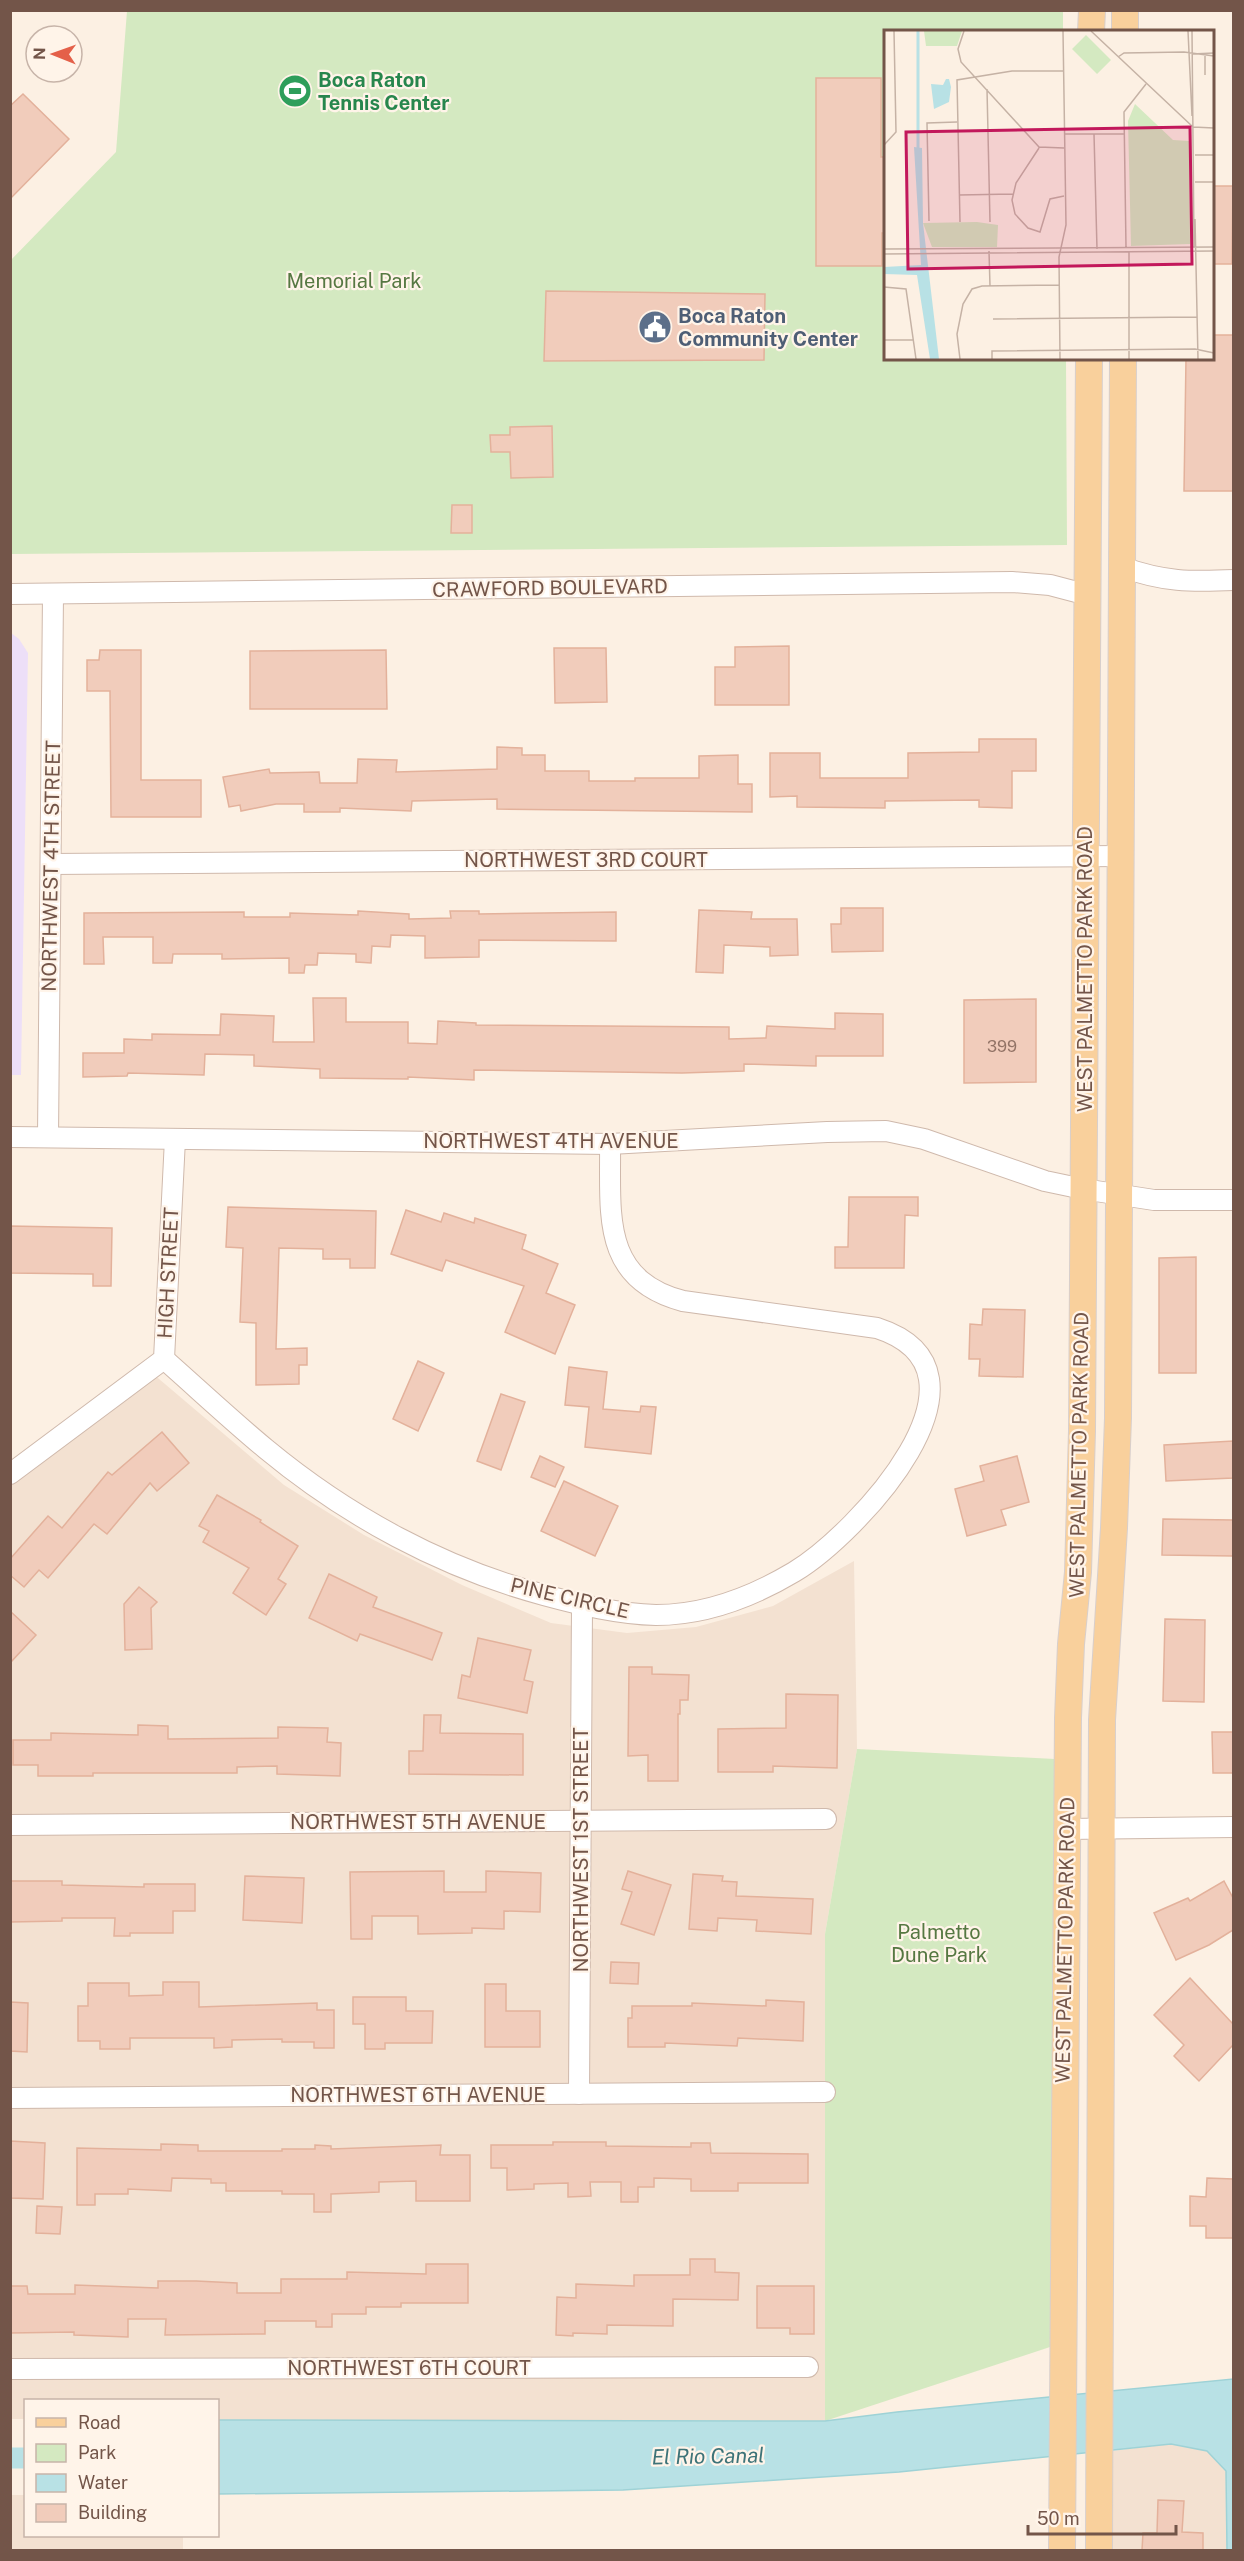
<svg xmlns="http://www.w3.org/2000/svg" width="1244" height="2561" viewBox="0 0 1244 2561" font-family="'Public Sans',sans-serif">
	<style>
		.residential { fill: #f3e1d1 }
		.education { fill: #eddff8 }
		.green { fill: #d4e9c1 }
		.water { fill: #b8e1e5; stroke: #9ed2d6; stroke-width: 1.5 }
		.lines { fill: none; stroke-linecap: round; stroke-linejoin: round }
		.canal { stroke: #b8e1e5; stroke-width: 21 }
		.building { fill: #f1ccbb; stroke: #e3b19b; stroke-width: 1.5 }
		.minor-casing { stroke: #cfb9ac; stroke-width: 22 }
		.major-casing { stroke: #d8cfcc; stroke-width: 28 }
		.minor { stroke: #fff; stroke-width: 20 }
		.major { stroke: #f9d09c; stroke-width: 26 }
		.labels { text-anchor: middle; dominant-baseline: central; stroke-width: 4.5; stroke-linejoin: round; paint-order: stroke }
		.number-label { font-size: 16px; fill: #927366 }
		.leisure-label { font-size: 20px; font-weight: bold; fill: #27864d; stroke: #fff4e9; text-anchor: start }
		.park-label { font-size: 20px; fill: #567842; stroke: #fff4e9 }
		.service-label { font-size: 20px; font-weight: bold; fill: #4e5e75; stroke: #fff4e9; text-anchor: start }
		.street-label { font-size: 20px; fill: #735549; stroke: #fff4e9 }
		.water-label { font-size: 21px; font-style: italic; fill: #3d7378; stroke: #fff4e9 }
		.inset-river { fill: none; stroke: #b8e1e5; stroke-width: 3 }
		.inset-road { fill: none; stroke: #c5b2a5; stroke-width: 1.5 }
		.view { fill: #c2185b; fill-opacity: 0.15; stroke: #c2185b; stroke-width: 3 }
		.inset-edge { fill: none; stroke: #735549; stroke-width: 3 }
	</style>
	<rect width="100%" height="100%" fill="#fcf0e3"/>
	<g class="residential">
		<path d="M152 1373 284 1485 364 1535 462 1585 551 1623 627 1633 696 1627 773 1606 854 1561 857 1749 825 1934V2421L218 2420V2400H26L25 2419H11V1482Z"/>
		<path d="M1171 2444 1207 2451 1226 2472 1227 2550H1111V2451Z"/>
		<path d="M10 2495H25L26 2536H183V2550H11Z"/>
	</g>
	<path class="education" d="M11 633 19 639 28 653 21 1075H10Z"/>
	<g class="green">
		<path d="M127 11H1063V31L886 32V358L1066 359 1067 545 11 554 10 261 116 152Z"/>
		<path d="M857 1749 1055 1759 1050 2347 825 2421V1934Z"/>
	</g>
	<path class="water" d="M1233 2379V2550H1227L1226 2471 1207 2451 1171 2444 899 2472 623 2490 218 2494V2420L825 2421 897 2412Z"/>
	<g class="lines">
		<path class="canal" d="M10 2458H26"/>
	</g>
	<g class="building">
		<path d="M816 78H881V157H885V233H882V266H816Z"/>
		<path d="M23 94 69 139 10 199V106Z"/>
		<path d="M1212 186H1233L1232 264H1212Z"/>
		<path d="M546 291 765 294 764 360 544 361Z"/>
		<path d="M1212 335H1233V491H1184L1186 358H1212Z"/>
		<path d="M552 426 553 477 511 478 510 452H491L490 435H510V427Z"/>
		<path d="M452 505H472V533H451Z"/>
		<path d="M789 646V705H715V667H735V647Z"/>
		<path d="M554 648H606L607 702 555 703Z"/>
		<path d="M100 650H141V780H201V817H111L110 691H87V660H99Z"/>
		<path d="M386 650 387 709H250V651Z"/>
		<path d="M979 739H1036V771H1012V808L979 807V800L885 801V808L797 807V796L770 797V753H820V778H908V753L979 752Z"/>
		<path d="M497 747 522 748V755H545V771H589V781H635V778H699V756L738 755V784H752V812L497 809V799L412 801 411 811 340 808V812H304V804H276L241 811 240 805 229 807 223 777 269 769 270 773 319 772 320 783H357L358 759 397 760 396 772 497 769Z"/>
		<path d="M841 908H883V951L832 952 831 924H841Z"/>
		<path d="M699 910 752 912 751 919H797L798 955 770 956V947L724 945 723 973 696 972Z"/>
		<path d="M358 911 409 914V919L451 918 450 911H479V914L616 912V941L479 940V957L425 958V936L391 935 390 947 372 946 371 963 356 962V954L318 953 317 965H305L304 973H289V958L222 959V954H173L172 963H153V937H103L104 964H84V913L244 912V917H290V913L358 915Z"/>
		<path d="M313 998H346V1022H408V1043L437 1044 438 1021 476 1023V1025L729 1027V1039L766 1038 767 1026 835 1029V1013L883 1014V1056H816V1066L744 1064V1071L682 1073 474 1070V1080L408 1077V1079L320 1078V1069L254 1066V1055L205 1054 204 1075 128 1073 127 1076 83 1077V1053H124V1039L152 1040V1034L220 1035 221 1014 274 1016 273 1042H314Z"/>
		<path d="M1036 999V1082L964 1083V1000Z"/>
		<path d="M849 1197H918V1216L905 1215 904 1268H835V1247H848Z"/>
		<path d="M228 1207 376 1211 375 1268H350V1259H323V1249L279 1248 276 1349 307 1348V1365H299V1384L256 1385V1323L240 1322 243 1248 226 1247Z"/>
		<path d="M406 1210 441 1222 444 1213 474 1223 475 1218 526 1235 522 1249 558 1264 546 1293 575 1305 555 1354 505 1332 524 1286 446 1260 442 1271 391 1254Z"/>
		<path d="M10 1226 112 1228 111 1286H93V1274L10 1273Z"/>
		<path d="M1196 1257V1373H1159V1258Z"/>
		<path d="M983 1309 1025 1310 1023 1377 979 1376 980 1359H969L970 1324 982 1325Z"/>
		<path d="M418 1361 444 1373 418 1431 393 1419Z"/>
		<path d="M569 1367 607 1372 603 1409 640 1412 641 1406 656 1407 651 1454 585 1447 589 1407 565 1405Z"/>
		<path d="M501 1394 525 1402 501 1470 477 1461Z"/>
		<path d="M162 1432 189 1463 157 1491 150 1483 107 1534 94 1524 48 1578 39 1570 24 1587 10 1575V1559L48 1516 62 1528 108 1472 112 1475Z"/>
		<path d="M1233 1441V1478L1166 1481 1164 1445Z"/>
		<path d="M540 1456 564 1467 555 1487 531 1477Z"/>
		<path d="M1017 1456 1029 1502 1001 1510 1006 1525 967 1536 955 1489 984 1481 980 1466Z"/>
		<path d="M564 1481 618 1506 595 1556 541 1531Z"/>
		<path d="M217 1495 261 1520 260 1522 298 1546 278 1579 286 1584 266 1615 233 1593 249 1568 203 1542 209 1531 199 1526Z"/>
		<path d="M1163 1519 1233 1520V1556L1162 1555Z"/>
		<path d="M329 1574 377 1597 373 1607 442 1633 432 1660 360 1634 357 1641 309 1618Z"/>
		<path d="M139 1587 157 1602 151 1608 152 1649 125 1650 124 1604Z"/>
		<path d="M10 1611 36 1635 10 1663Z"/>
		<path d="M1165 1619 1205 1620 1204 1702 1163 1701Z"/>
		<path d="M478 1638 531 1650 524 1680 533 1682 527 1713 458 1698 462 1675 470 1677Z"/>
		<path d="M629 1667H652V1674L689 1675 688 1700H680V1714H678V1781H648V1755L628 1756Z"/>
		<path d="M786 1694 838 1695 837 1768 773 1766V1772H718V1729L786 1728Z"/>
		<path d="M424 1715H441L440 1733 523 1734V1775L409 1774V1751H423Z"/>
		<path d="M138 1725 168 1726V1739L278 1738V1727L328 1728 327 1742 341 1743 340 1776 277 1774V1766L237 1767V1773H93V1776H38V1765H13V1740H51V1733L138 1735Z"/>
		<path d="M1212 1732H1233V1773H1213Z"/>
		<path d="M444 1871V1892H486V1871L541 1873 540 1912 504 1911V1929L472 1928V1933L418 1934V1916H372V1939H351L350 1872Z"/>
		<path d="M628 1871 671 1885 654 1935 621 1924 632 1892 622 1889Z"/>
		<path d="M693 1874 723 1876 722 1881 737 1882 736 1896 813 1899 811 1934 756 1931 757 1920 718 1918 717 1931 689 1929Z"/>
		<path d="M245 1876 304 1878 302 1923 243 1920Z"/>
		<path d="M10 1881H62V1885L144 1887V1884H195V1911H173V1933H130V1936H114L115 1918H62V1921L10 1922Z"/>
		<path d="M1224 1881 1233 1898V1930L1209 1945 1176 1960 1154 1913 1188 1898 1190 1901Z"/>
		<path d="M611 1962 639 1963 638 1984 610 1983Z"/>
		<path d="M1190 1978 1233 2024V2045L1199 2081 1174 2056 1184 2045 1154 2015Z"/>
		<path d="M163 1982H199V2007L317 2003V2010H334V2048H314V2042H282V2039L232 2040V2047L214 2048V2038H130V2049H100V2041H78V2006H88V1983H129V1996L163 1995Z"/>
		<path d="M485 1984H506V2011H540V2047H485Z"/>
		<path d="M353 1997H406V2011H433L432 2043H385V2049H365V2024H353Z"/>
		<path d="M766 2000 804 2002 803 2041 738 2038 737 2046 665 2043V2047H628V2018H632V2006H692V2003L766 2006Z"/>
		<path d="M10 2002 28 2003 27 2052 10 2051Z"/>
		<path d="M10 2141 45 2143 43 2199 10 2198Z"/>
		<path d="M553 2142H606V2146L691 2147V2143H710L711 2153 808 2154V2183H738V2191H691V2179L654 2178V2187H638V2202H621V2182H590L591 2196 568 2197V2183L534 2184V2189L507 2190V2168H491V2145H553Z"/>
		<path d="M161 2144 198 2145V2151H282V2149H315V2145L331 2146V2149L441 2145 440 2155H470V2201H416V2181L379 2182V2192L331 2194V2212H314V2194H282V2191H226V2183H211V2179L172 2178 171 2191 128 2189V2194H95V2205H77V2148L161 2150Z"/>
		<path d="M1207 2178 1233 2179V2238H1206V2226H1190V2196L1206 2197Z"/>
		<path d="M37 2206 62 2207 60 2234 36 2233Z"/>
		<path d="M690 2259H715V2272L739 2273 738 2300 673 2299V2326L607 2325V2334L573 2333V2336L556 2335 557 2297 576 2298V2284L634 2286V2275H690Z"/>
		<path d="M426 2264H468V2303H401V2307H366V2314H332V2327H316V2321H265V2334L165 2335 166 2319H128V2337L74 2335V2332L10 2333V2286H27L28 2294H75V2285L158 2288V2281H196L237 2283V2293H281V2279H347V2272L426 2274Z"/>
		<path d="M757 2286H814V2334H790V2328H757Z"/>
		<path d="M1158 2500 1184 2501 1182 2532 1203 2533V2550H1142L1143 2533H1157Z"/>
	</g>
	<g class="lines">
		<defs>
			<g id="minor">
				<path d="M1122 567C1164 582 1190 582 1234 580"/>
				<path d="M10 594 1012 582 1050 585 1088 595"/>
				<path d="M51 864 1121 856"/>
				<path d="M10 1137 610 1144 827 1132 886 1131 924 1139 1045 1181 1083 1189 1154 1200H1234"/>
				<path d="M48 1137 53 594"/>
				<path d="M164 1359C198 1389 231 1420 266 1449 347 1516 442 1568 544 1595 581 1605 618 1614 656 1615 705 1615 752 1597 794 1572 857 1534 1010 1371 877 1328L683 1301C600 1279 611 1213 610 1144"/>
				<path d="M10 1474 164 1359 175 1139"/>
				<path d="M10 1825 826 1819"/>
				<path d="M1066 1829 1234 1827"/>
				<path d="M579 2094 582 1606"/>
				<path d="M10 2098 825 2092"/>
				<path d="M10 2369 808 2367"/>
			</g>
			<g id="major">
				<path d="M1091 32 1092 10"/>
				<path d="M1125 32V10"/>
				<path d="M1062 2550 1068 1718 1071 1644 1078 1572 1082 1431 1089 358"/>
				<path d="M1099 2550 1102 1720 1114 1528 1118 1418 1123 358"/>
			</g>
		</defs>
		<use href="#minor" class="minor-casing"/>
		<use href="#major" class="major-casing"/>
		<use href="#minor" class="minor"/>
		<use href="#major" class="major"/>
	</g>
	<defs>
		<symbol id="stadium-disc" viewBox="-11 -11 22 22"><circle r="9.5" fill="#2e9e5b" stroke="#fff4e9"/><path d="M0-5a6.5 5 0 1 0 0 10a6.5 5 0 1 0 0-10ZM-3.5-1.8h7v3.6h-7Z" fill="#fff"/></symbol>
		<symbol id="civic-disc" viewBox="-11 -11 22 22"><circle r="9.5" fill="#5c6f8a" stroke="#fff4e9"/><path d="M-.6-6.5H3V-4.5H.6V-3L4-1V1h2V6H-6V1h2V-1L-.6-3ZM-1.2 2.5V6h2.4V2.5Z" fill="#fff"/></symbol>
	</defs>
	<g fill-rule="evenodd">
		<use href="#stadium-disc" x="276" y="72" width="38" height="38"/>
		<use href="#civic-disc" x="636" y="308" width="38" height="38"/>
	</g>
	<g class="labels">
		<g class="number-label">
			<text x="1002" y="1046">399</text>
		</g>
		<g class="leisure-label">
			<text x="318" y="80">Boca Raton<tspan x="318" dy="23">Tennis Center</tspan></text>
		</g>
		<g class="park-label">
			<text x="354" y="281">Memorial Park</text>
			<text x="939" y="1932">Palmetto<tspan x="939" dy="23">Dune Park</tspan></text>
		</g>
		<g class="service-label">
			<text x="678" y="316">Boca Raton<tspan x="678" dy="23">Community Center</tspan></text>
		</g>
		<g class="street-label">
			<text transform="translate(550 588) rotate(-1)">CRAWFORD BOULEVARD</text>
			<text x="586" y="860">NORTHWEST 3RD COURT</text>
			<text transform="translate(51 866) rotate(-89)">NORTHWEST 4TH STREET</text>
			<text transform="translate(1085 969) rotate(-90)">WEST PALMETTO PARK ROAD</text>
			<text x="551" y="1141">NORTHWEST 4TH AVENUE</text>
			<text transform="translate(168 1273) rotate(-87)">HIGH STREET</text>
			<text transform="translate(1079 1455) rotate(-89)">WEST PALMETTO PARK ROAD</text>
			<text transform="translate(570 1598) rotate(13)">PINE CIRCLE</text>
			<text x="418" y="1822">NORTHWEST 5TH AVENUE</text>
			<text transform="translate(581 1850) rotate(-90)">NORTHWEST 1ST STREET</text>
			<text transform="translate(1065 1940) rotate(-89)">WEST PALMETTO PARK ROAD</text>
			<text x="418" y="2095">NORTHWEST 6TH AVENUE</text>
			<text x="409" y="2368">NORTHWEST 6TH COURT</text>
		</g>
		<g class="water-label">
			<text transform="translate(708 2456) rotate(-1)">El Rio Canal</text>
		</g>
	</g>
	<g transform="translate(884 30)">
		<rect width="330" height="330" fill="#fcf0e3"/>
		<path d="M40 1H78L73 16H42ZM202 5 227 30 213 44 188 19ZM251 74 289 110 305 111 306 214 247 216 244 91ZM93 192 114 195 113 217H48L39 193Z" fill="#d4e9c1"/>
		<path d="M62 49H65L67 57 65 72 50 79 47 54 59 55ZM30 117 38 118 39 193 55 329H46L33 245 0 244V237L37 235Z" fill="#b8e1e5"/>
		<path class="inset-river" d="M34 1V119"/>
		<path class="inset-road" d="M80 1 74 19 77 32 155 117 180 118M207 1 309 97M304 1 308 86M308 1 310 217M308 24 330 23M321 26V45M234 27 240 23 300 22 330 26M103 59 106 192M309 97 330 98M180 104H240M210 104 213 219M0 115 12 102 10 1M155 118 132 153 128 170 131 184 144 198 156 202 166 169 180 166M311 125H330M311 152H330M75 165 129 164M311 189 314 329M45 191 43 93 73 92M76 192 73 50 128 41H179M242 217 240 82 262 54M0 219 330 217M105 221 106 256M245 222V329M0 224 330 221M0 257 22 259 32 329M109 289 313 287M0 310H29M76 329 73 304 79 274 88 259 98 256 175 255M108 329V321L311 319 330 323M176 329 175 227 182 195 179 1"/>
		<path class="view" d="M306 97 308 234 24 239 22 102Z"/>
		<rect width="330" height="330" class="inset-edge"/>
	</g>
	<rect width="1244" height="2561" fill="none" stroke="#735549" stroke-width="24"/>
	<rect x="24" y="2399" width="195" height="138" fill="#fff4e9" stroke="#c7b4a9" stroke-width="1.5"/>
	<rect x="36" y="2418" width="30" height="9" fill="#f9d09c" stroke="#c7b4a9" stroke-width="1.5"/>
	<text x="78" y="2429" font-size="18" fill="#735549">Road</text>
	<rect x="36" y="2444" width="30" height="18" fill="#d4e9c1" stroke="#c7b4a9" stroke-width="1.5"/>
	<text x="78" y="2459" font-size="18" fill="#735549">Park</text>
	<rect x="36" y="2474" width="30" height="18" fill="#b8e1e5" stroke="#c7b4a9" stroke-width="1.5"/>
	<text x="78" y="2489" font-size="18" fill="#735549">Water</text>
	<rect x="36" y="2504" width="30" height="18" fill="#f1ccbb" stroke="#c7b4a9" stroke-width="1.5"/>
	<text x="78" y="2519" font-size="18" fill="#735549">Building</text>
	<g transform="translate(54 54) rotate(271)"><circle r="28" fill="#fff4e9" stroke="#c7b4a9" stroke-width="1.5"/>
	<path d="M0-4.5L10 22L0 15L-10 22Z" fill="#e46049"/>
	<text y="-9" font-size="16" font-weight="bold" text-anchor="middle" fill="#735549">N</text>
	</g>
	<path d="M1028 2525v9h148v-9" fill="none" stroke="#735549" stroke-width="3"/>
	<text x="1037" y="2525" font-size="18" fill="#735549" stroke="#fff4e9" stroke-width="4.5" paint-order="stroke">50 m</text>
</svg>
